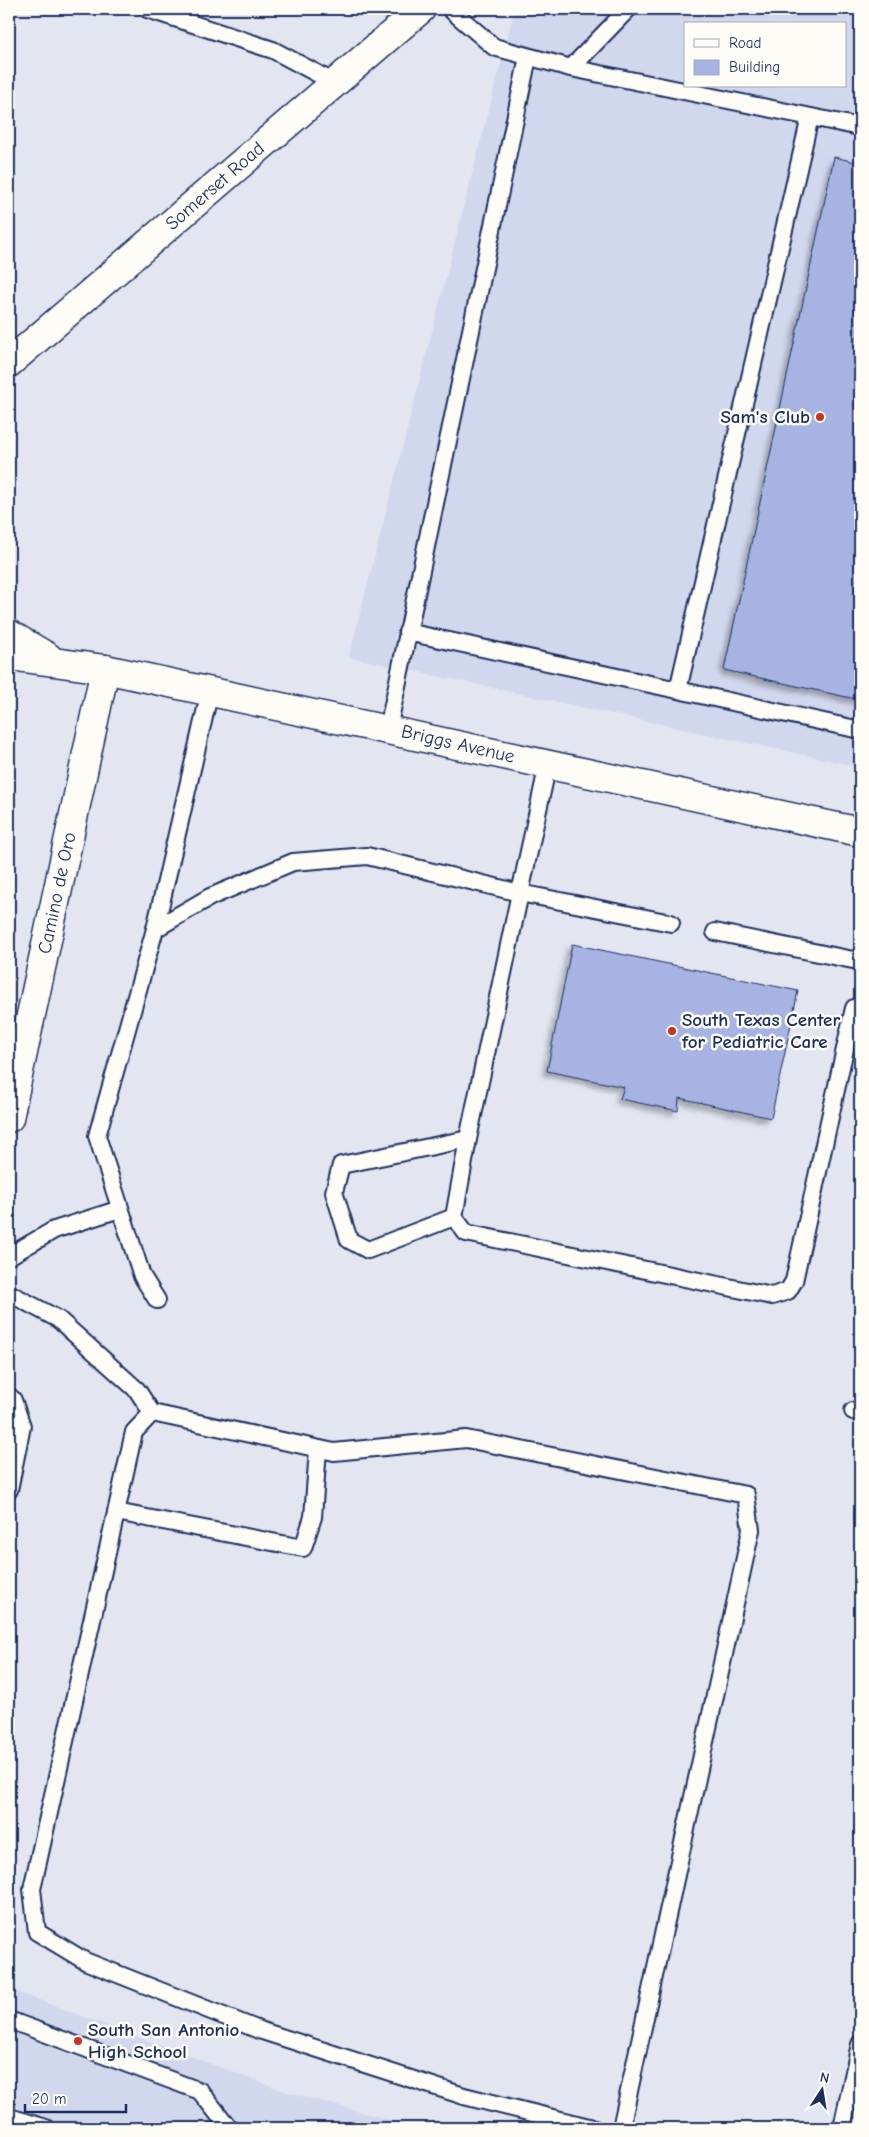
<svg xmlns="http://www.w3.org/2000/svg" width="869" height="2137" viewBox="0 0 869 2137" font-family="'Comic Neue',sans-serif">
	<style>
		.built { fill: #d1d7ed; fill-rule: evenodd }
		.building { fill: #a6b3e3; stroke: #1b2f5e; filter: url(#shadow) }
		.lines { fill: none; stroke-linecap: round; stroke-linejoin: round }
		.lane-casing { stroke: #1b2f5e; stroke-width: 20 }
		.street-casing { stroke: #1b2f5e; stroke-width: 31 }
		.secondary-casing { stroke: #1b2f5e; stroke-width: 31 }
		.lane { stroke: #fdfcf7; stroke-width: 16 }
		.street { stroke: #fdfcf7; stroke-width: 28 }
		.secondary { stroke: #fdfcf7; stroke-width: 28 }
		.poi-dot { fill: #c8321e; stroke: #fdfcf7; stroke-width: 2 }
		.labels { text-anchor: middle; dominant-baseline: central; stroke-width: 5; stroke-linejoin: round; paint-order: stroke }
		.street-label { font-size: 19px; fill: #1b2f5e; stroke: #fdfcf7 }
		.poi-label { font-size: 19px; font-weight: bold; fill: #1b2f5e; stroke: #fdfcf7; text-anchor: start }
	</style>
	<defs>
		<filter id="shadow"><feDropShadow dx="-4.5" dy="4.5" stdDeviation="2.5" flood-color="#0004"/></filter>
	</defs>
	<rect width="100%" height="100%" fill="#e3e6f1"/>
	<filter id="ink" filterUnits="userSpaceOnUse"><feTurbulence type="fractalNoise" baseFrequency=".02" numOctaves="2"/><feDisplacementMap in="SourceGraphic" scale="10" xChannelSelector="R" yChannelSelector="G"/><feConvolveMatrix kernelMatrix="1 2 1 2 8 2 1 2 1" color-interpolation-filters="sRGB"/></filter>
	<g filter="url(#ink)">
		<g class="built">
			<path d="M517 9H860V767L349 657 514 11ZM685 24H845V86H685Z"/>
			<path d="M9 1989 287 2092 420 2128H9Z"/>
		</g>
		<g class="building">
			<path d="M834 157 860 163V700L724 670Z"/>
			<path d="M572 944 798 991 771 1118 679 1098 678 1111 620 1099 624 1087 547 1071Z"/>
		</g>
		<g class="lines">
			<defs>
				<g id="lane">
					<path d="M147 9 273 50 335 83"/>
					<path d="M450 9 494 47 571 68 860 127"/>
					<path d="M571 68 628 9"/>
					<path d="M407 632 678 690 810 117"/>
					<path d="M678 690 860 730"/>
					<path d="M388 729 528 57"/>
					<path d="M671 923 520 893 468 1139 454 1217 466 1233 772 1296 788 1291 794 1281 854 1008"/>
					<path d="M155 929 210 691"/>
					<path d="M715 932 853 960 860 958"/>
					<path d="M454 1217 368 1250 349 1240 334 1192 341 1165 468 1139"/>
					<path d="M9 1256 54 1230 120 1209"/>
					<path d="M9 1293 58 1319 137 1390 152 1413 334 1452 466 1439 746 1495 751 1530 621 2128"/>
					<path d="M157 1300 142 1276 97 1136 155 929 210 897 293 862 367 856 520 893 548 764"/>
					<path d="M9 1396 13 1400 22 1426 9 1490"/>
					<path d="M853 1411 860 1413"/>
					<path d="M152 1413 134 1432 32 1889 37 1932 85 1961 259 2030 464 2096 593 2128"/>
					<path d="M116 1512 303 1548 313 1517 318 1449"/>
					<path d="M9 2020 200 2091 229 2128"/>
					<path d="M9 2117 46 2128"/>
					<path d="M842 2128 860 2044"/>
				</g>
				<g id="street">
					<path d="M9 634 48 657"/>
					<path d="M9 656 105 669 860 832"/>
					<path d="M9 1118 105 669"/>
				</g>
				<path id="secondary" d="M9 363 421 9"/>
			</defs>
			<use href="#lane" class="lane-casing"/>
			<use href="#street" class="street-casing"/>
			<use href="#secondary" class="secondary-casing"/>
			<use href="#lane" class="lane"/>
			<use href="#street" class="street"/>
			<use href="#secondary" class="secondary"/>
		</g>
	</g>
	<g class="poi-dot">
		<circle cx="820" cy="417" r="5"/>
		<circle cx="672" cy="1031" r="5"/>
		<circle cx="78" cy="2041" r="5"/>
	</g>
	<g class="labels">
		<g class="street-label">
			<text transform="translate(215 186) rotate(-41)">Somerset Road</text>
			<text transform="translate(458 744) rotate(13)">Briggs Avenue</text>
			<text transform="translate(57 893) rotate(-78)">Camino de Oro</text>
		</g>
		<g class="poi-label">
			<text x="810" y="417" text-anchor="end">Sam's Club</text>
			<text x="682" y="1020">South Texas Center<tspan x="682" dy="22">for Pediatric Care</tspan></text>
			<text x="88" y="2030">South San Antonio<tspan x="88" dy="22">High School</tspan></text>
		</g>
	</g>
	<rect width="869" height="2137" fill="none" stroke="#fdfcf7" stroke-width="30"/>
	<rect x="15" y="15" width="839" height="2107" fill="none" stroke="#1b2f5e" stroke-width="2" filter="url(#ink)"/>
	<rect x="684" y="22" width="162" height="65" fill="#fdfcf7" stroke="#a3aaba"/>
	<rect x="694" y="39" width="25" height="8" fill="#fdfcf7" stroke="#a3aaba"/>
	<text x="729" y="48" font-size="15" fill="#1b2f5e">Road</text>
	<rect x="694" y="60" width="25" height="15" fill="#a6b3e3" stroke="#a3aaba"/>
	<text x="729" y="72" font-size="15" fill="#1b2f5e">Building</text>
	<g transform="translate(822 2090) rotate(12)" stroke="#fdfcf7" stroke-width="4" paint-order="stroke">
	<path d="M0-4L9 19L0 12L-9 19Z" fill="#1b2f5e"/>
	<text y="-8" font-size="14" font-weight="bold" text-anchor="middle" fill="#1b2f5e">N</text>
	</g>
	<path d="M25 2104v8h101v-8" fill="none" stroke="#1b2f5e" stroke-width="2.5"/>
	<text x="32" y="2104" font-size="15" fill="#1b2f5e" stroke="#fdfcf7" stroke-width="4" paint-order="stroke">20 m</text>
</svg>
